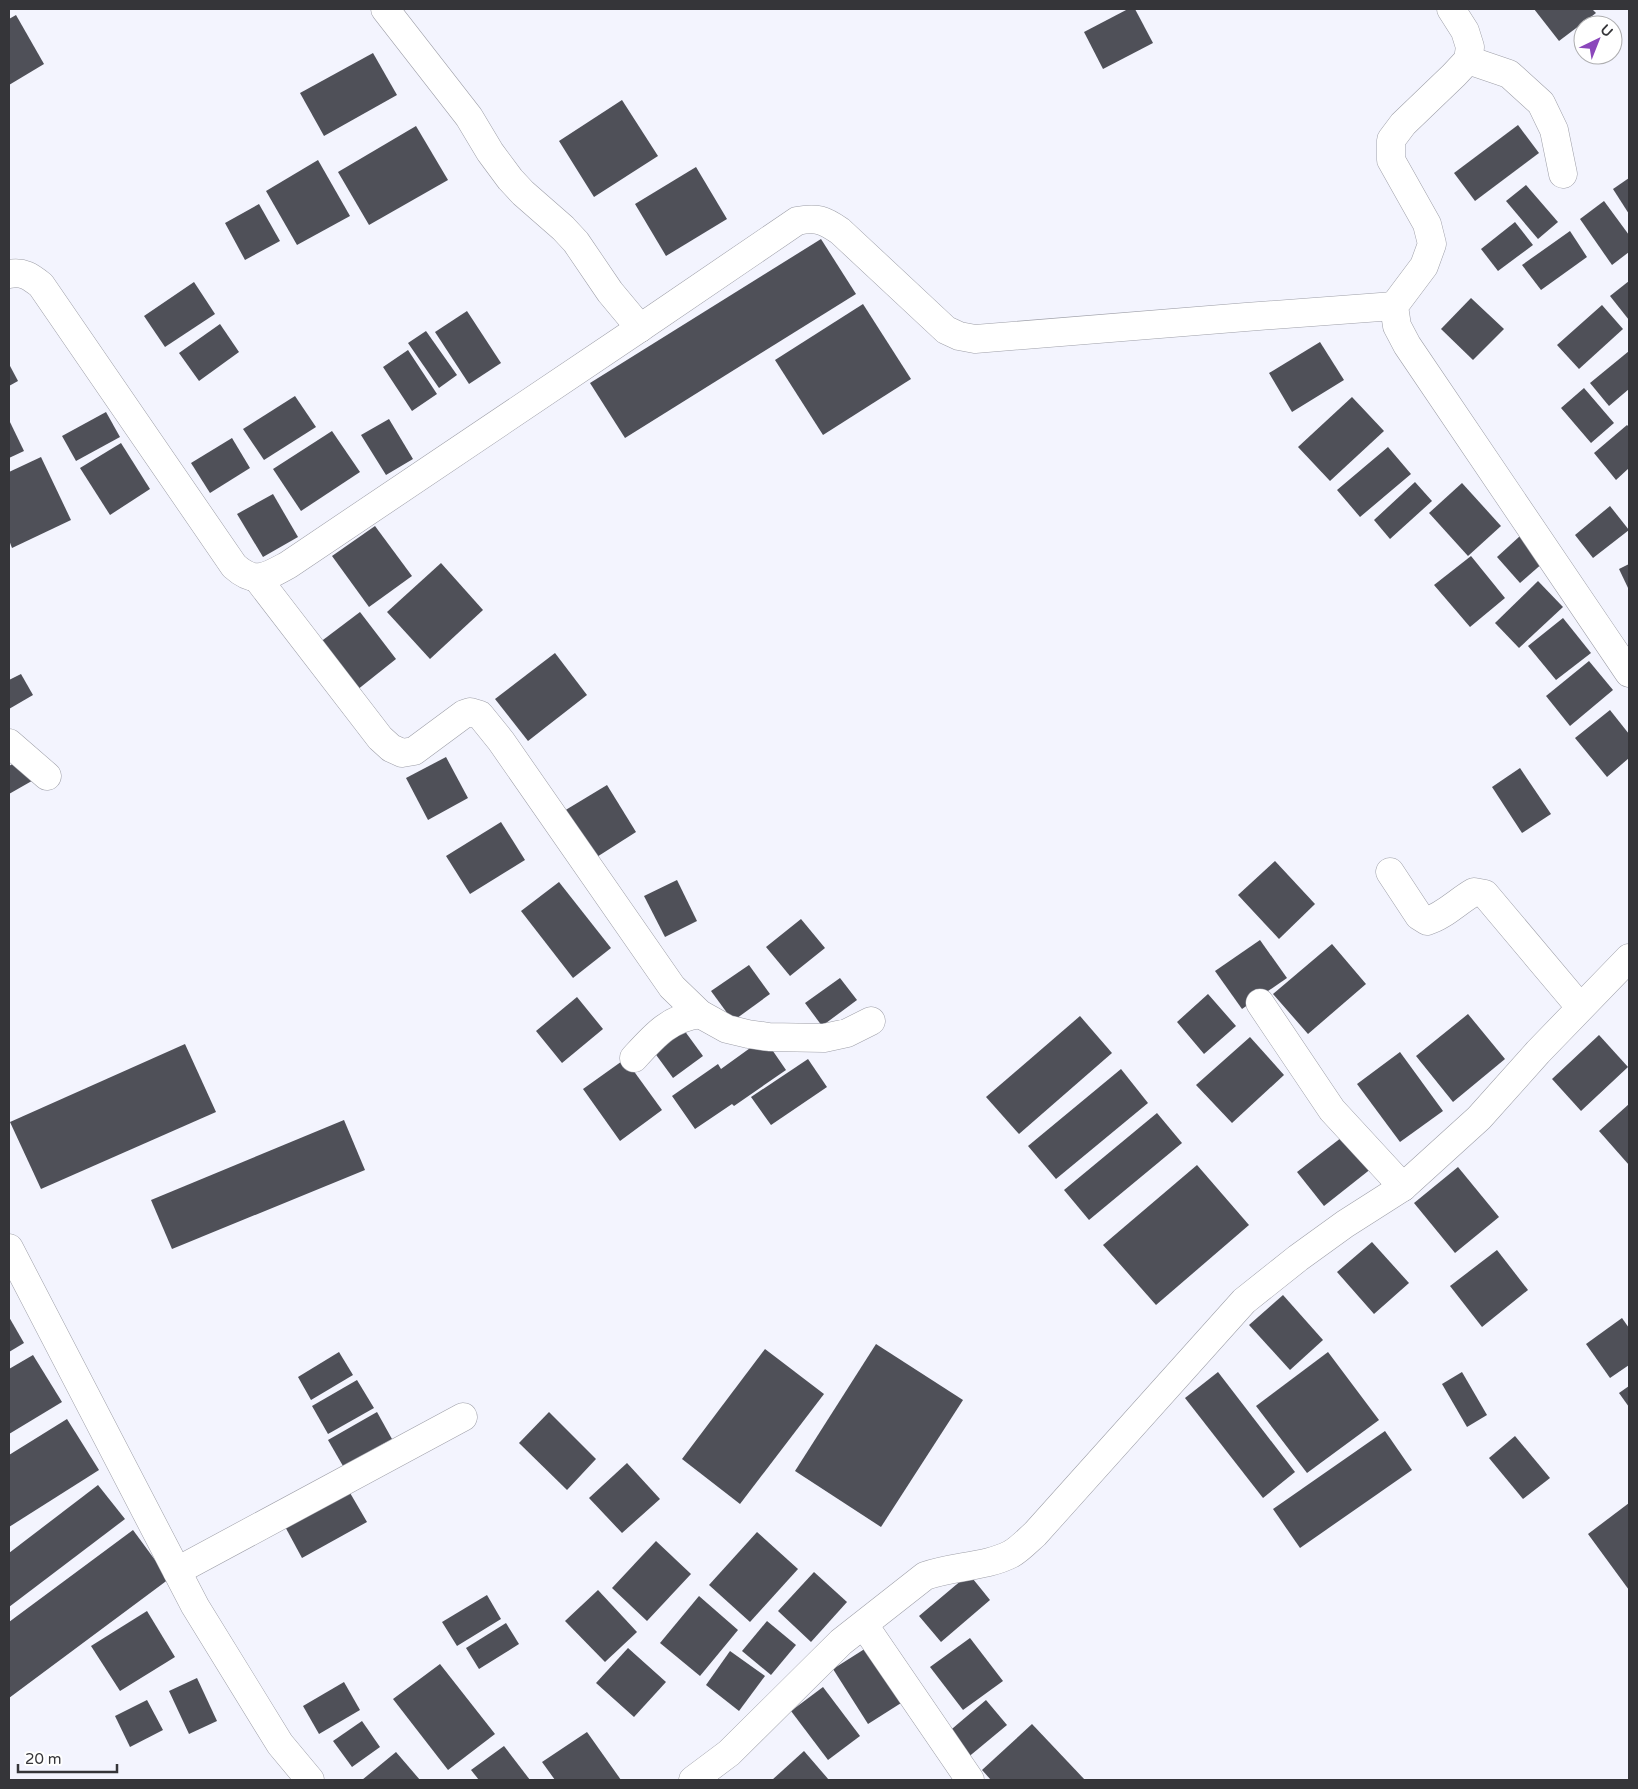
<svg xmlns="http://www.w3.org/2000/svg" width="1638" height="1789" viewBox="0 0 1638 1789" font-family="'Varela Round',sans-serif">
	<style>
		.building { fill: #4f5058 }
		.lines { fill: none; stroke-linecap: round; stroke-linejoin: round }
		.minor-casing { stroke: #9e9fa8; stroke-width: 29 }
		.minor { stroke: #fff; stroke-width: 28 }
	</style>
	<rect width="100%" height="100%" fill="#f3f4fe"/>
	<g class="building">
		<path d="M1128 9H1135L1153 43 1103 69 1084 32Z"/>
		<path d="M1534 9H1592L1596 13 1559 41Z"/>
		<path d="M16 15 44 64 9 85V19Z"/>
		<path d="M373 53 397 95 324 136 300 93Z"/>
		<path d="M622 100 658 156 594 197 559 141Z"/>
		<path d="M1518 125 1539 153 1475 201 1454 173Z"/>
		<path d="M416 126 448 180 369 225 338 172Z"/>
		<path d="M318 160 350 216 297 245 266 191Z"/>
		<path d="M696 167 727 219 666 256 635 204Z"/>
		<path d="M1629 178V214L1613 189Z"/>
		<path d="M1526 185 1558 222 1538 239 1506 201Z"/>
		<path d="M1604 201 1629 235V252L1612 265 1580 219Z"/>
		<path d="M259 204 280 241 245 260 225 223Z"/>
		<path d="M1515 222 1533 245 1498 271 1481 249Z"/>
		<path d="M1570 231 1587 257 1541 290 1522 265Z"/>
		<path d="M821 239 856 294 625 438 590 383Z"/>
		<path d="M1629 281V320L1610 296Z"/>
		<path d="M194 282 215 314 165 347 144 316Z"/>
		<path d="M1471 298 1504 329 1473 360 1441 329Z"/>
		<path d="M863 304 911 379 823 435 775 360Z"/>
		<path d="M1602 305 1623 329 1579 369 1557 345Z"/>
		<path d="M467 311 501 363 469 384 435 332Z"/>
		<path d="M220 324 239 352 199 381 179 353Z"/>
		<path d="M426 331 457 375 439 388 408 343Z"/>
		<path d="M1320 342 1344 380 1292 412 1269 373Z"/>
		<path d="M408 350 437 394 412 411 383 367Z"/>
		<path d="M1629 351V389L1609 406 1590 383Z"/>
		<path d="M9 364 18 381 9 386Z"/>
		<path d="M1584 388 1614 423 1591 443 1561 408Z"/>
		<path d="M295 396 316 427 264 460 243 429Z"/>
		<path d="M1352 397 1384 431 1330 481 1298 447Z"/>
		<path d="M106 412 120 437 76 461 62 436Z"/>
		<path d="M389 419 413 459 386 475 361 435Z"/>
		<path d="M9 420 24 451 9 458Z"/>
		<path d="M1627 425 1629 427V468L1616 480 1594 453Z"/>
		<path d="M332 431 360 472 301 511 273 469Z"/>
		<path d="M232 438 250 468 210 493 191 463Z"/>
		<path d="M121 443 150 489 110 515 80 468Z"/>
		<path d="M1388 447 1411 474 1360 517 1337 490Z"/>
		<path d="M41 457 71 520 12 548 9 540V472Z"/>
		<path d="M1415 482 1432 501 1390 539 1374 520Z"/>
		<path d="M1462 483 1501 526 1468 556 1429 513Z"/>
		<path d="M273 494 298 537 263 557 237 514Z"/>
		<path d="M1610 506 1629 530 1593 558 1575 535Z"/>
		<path d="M375 526 412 576 369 607 332 556Z"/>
		<path d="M1520 536 1544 562 1520 583 1497 557Z"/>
		<path d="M1471 556 1505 598 1470 627 1434 585Z"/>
		<path d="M441 563 483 610 430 659 387 612Z"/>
		<path d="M1629 564V590L1619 569Z"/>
		<path d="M1538 581 1563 607 1519 648 1495 623Z"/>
		<path d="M360 612 396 659 352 694 315 646Z"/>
		<path d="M1563 618 1591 653 1556 680 1528 646Z"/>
		<path d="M555 653 587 695 528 741 495 699Z"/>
		<path d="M1589 661 1613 690 1570 726 1546 696Z"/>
		<path d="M21 674 33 695 9 709V680Z"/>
		<path d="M1610 710 1629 734V758L1607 777 1575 738Z"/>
		<path d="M25 757 37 778 9 794V766Z"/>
		<path d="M446 757 468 798 428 820 406 778Z"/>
		<path d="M1520 768 1551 814 1522 833 1492 787Z"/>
		<path d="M607 785 636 832 589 862 559 814Z"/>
		<path d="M501 822 525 860 470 894 446 856Z"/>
		<path d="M1275 861 1315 904 1279 939 1238 895Z"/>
		<path d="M677 880 697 921 665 937 644 896Z"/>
		<path d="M559 882 611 948 573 978 521 911Z"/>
		<path d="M801 919 825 948 790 976 766 947Z"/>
		<path d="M1260 940 1287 978 1242 1009 1215 971Z"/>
		<path d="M1332 944 1366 984 1308 1034 1273 994Z"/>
		<path d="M749 965 770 994 733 1021 711 991Z"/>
		<path d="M840 978 857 1000 822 1026 805 1003Z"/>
		<path d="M1208 994 1236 1026 1204 1054 1177 1022Z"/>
		<path d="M577 997 603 1029 562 1063 536 1031Z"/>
		<path d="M1468 1014 1505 1059 1453 1102 1416 1056Z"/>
		<path d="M1080 1016 1112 1053 1019 1134 986 1097Z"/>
		<path d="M684 1030 703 1056 673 1078 654 1052Z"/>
		<path d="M1599 1035 1628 1067 1581 1111 1552 1079Z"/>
		<path d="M1250 1037 1284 1075 1232 1123 1196 1085Z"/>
		<path d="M764 1038 786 1070 734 1106 732 1104 695 1129 672 1096 718 1064 721 1069Z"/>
		<path d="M185 1044 216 1112 41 1189 10 1122Z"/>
		<path d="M1400 1052 1443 1111 1400 1142 1357 1084Z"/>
		<path d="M625 1059 662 1110 620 1141 583 1089Z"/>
		<path d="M808 1059 827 1087 771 1125 751 1097Z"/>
		<path d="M1121 1069 1148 1103 1056 1179 1028 1146Z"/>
		<path d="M1629 1104V1165L1599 1131Z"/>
		<path d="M1157 1113 1182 1143 1089 1220 1064 1190Z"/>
		<path d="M344 1120 365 1170 172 1249 151 1200Z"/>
		<path d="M1346 1134 1372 1168 1324 1206 1297 1172Z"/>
		<path d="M1197 1165 1249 1225 1156 1305 1103 1245Z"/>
		<path d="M1458 1167 1499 1217 1455 1253 1414 1203Z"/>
		<path d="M1372 1242 1409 1283 1374 1314 1337 1272Z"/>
		<path d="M1497 1250 1528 1290 1482 1327 1450 1286Z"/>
		<path d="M1283 1295 1323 1340 1290 1370 1249 1325Z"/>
		<path d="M9 1317 24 1343 9 1352Z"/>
		<path d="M1622 1318 1629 1328V1365L1610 1378 1586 1344Z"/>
		<path d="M876 1344 963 1400 881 1527 795 1471Z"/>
		<path d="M765 1349 824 1394 740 1504 682 1459Z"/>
		<path d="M339 1352 353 1375 311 1400 298 1377Z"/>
		<path d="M1328 1352 1379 1420 1307 1473 1256 1406Z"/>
		<path d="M33 1355 62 1402 9 1434V1369Z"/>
		<path d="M1218 1372 1295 1472 1263 1498 1185 1398Z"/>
		<path d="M1462 1372 1487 1415 1467 1427 1442 1384Z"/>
		<path d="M357 1380 374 1408 328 1434 312 1406Z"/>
		<path d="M1629 1386V1407L1619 1393Z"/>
		<path d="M377 1412 392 1439 343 1466 328 1440Z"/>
		<path d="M549 1412 596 1459 567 1490 519 1443Z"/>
		<path d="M67 1419 99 1470 9 1527V1455Z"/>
		<path d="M1385 1431 1412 1470 1300 1548 1273 1509Z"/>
		<path d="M1515 1436 1550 1478 1523 1499 1489 1458Z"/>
		<path d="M627 1463 660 1499 622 1533 589 1498Z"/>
		<path d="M98 1485 125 1519 9 1607V1553Z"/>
		<path d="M346 1486 367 1522 302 1558 282 1521Z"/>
		<path d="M1629 1503V1590L1588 1534Z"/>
		<path d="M133 1530 169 1579 9 1698V1622Z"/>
		<path d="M757 1532 798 1569 750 1622 709 1585Z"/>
		<path d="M656 1541 691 1574 647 1621 612 1588Z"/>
		<path d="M814 1572 847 1602 811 1642 778 1611Z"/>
		<path d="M969 1574 990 1600 941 1642 919 1616Z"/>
		<path d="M598 1590 637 1632 605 1662 565 1621Z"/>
		<path d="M487 1595 501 1619 457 1646 442 1622Z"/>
		<path d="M699 1596 738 1630 700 1676 660 1643Z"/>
		<path d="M147 1611 175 1657 120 1691 91 1646Z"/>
		<path d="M767 1621 796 1645 771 1675 742 1651Z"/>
		<path d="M506 1623 519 1644 479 1669 466 1648Z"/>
		<path d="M970 1638 1003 1681 963 1710 930 1667Z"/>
		<path d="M874 1643 909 1698 868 1724 833 1669Z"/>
		<path d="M628 1648 666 1682 634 1717 596 1683Z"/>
		<path d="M730 1651 765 1676 739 1711 706 1685Z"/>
		<path d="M440 1664 495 1734 448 1770 393 1699Z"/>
		<path d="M197 1678 217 1721 189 1734 169 1691Z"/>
		<path d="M344 1682 360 1710 319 1734 303 1706Z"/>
		<path d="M823 1687 860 1736 828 1760 791 1711Z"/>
		<path d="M147 1700 163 1730 130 1747 115 1716Z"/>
		<path d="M986 1700 1007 1725 966 1759 946 1734Z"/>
		<path d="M362 1721 380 1747 352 1767 333 1741Z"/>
		<path d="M1032 1724 1085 1780H991L982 1770Z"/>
		<path d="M587 1732 621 1780H555L542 1762Z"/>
		<path d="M504 1746 530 1780H479L471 1770Z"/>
		<path d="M804 1751 829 1780H772Z"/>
		<path d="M396 1752 420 1780H362Z"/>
	</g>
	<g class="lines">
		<defs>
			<g id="minor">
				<path d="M385 9 469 117 490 152 510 179 523 193 563 228 576 242 610 292 640 328"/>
				<path d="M1451 9 1465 31 1470 47 1468 60 1454 75 1403 124 1391 140V160L1427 224 1432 244 1424 266 1394 306 1397 326 1407 345 1629 673"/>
				<path d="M1468 60 1509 74 1541 103 1554 130 1563 174"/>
				<path d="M9 274C23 271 31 277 41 285L234 566C255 585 266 577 288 565L640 328 797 221C817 217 824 220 840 231L946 330 959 336 975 339 1246 317 1394 306"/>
				<path d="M257 578 380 738 391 748 402 753 414 751 464 714 470 712 480 715 501 741 672 987 700 1014 727 1029 748 1034 769 1037 824 1038 847 1033 871 1021"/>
				<path d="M9 743 47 776"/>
				<path d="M1390 872 1419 916 1427 921C1444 916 1458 901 1474 892L1485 894 1580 1007"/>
				<path d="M1260 1003 1332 1110 1403 1187"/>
				<path d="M634 1058C654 1036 669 1018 700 1014"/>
				<path d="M9 1248 195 1606 280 1744 310 1780"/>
				<path d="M177 1571 463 1417"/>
				<path d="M864 1625 970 1780"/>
				<path d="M693 1780 729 1753 841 1642 925 1576C953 1566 986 1567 1011 1554 1020 1549 1028 1540 1035 1534L1244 1301 1298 1258 1345 1224 1403 1187 1479 1118 1538 1052 1629 958"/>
			</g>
		</defs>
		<use href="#minor" class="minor-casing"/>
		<use href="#minor" class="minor"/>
	</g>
	<rect width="1638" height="1789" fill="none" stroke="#353539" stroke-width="20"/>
	<g transform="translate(1598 40) rotate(43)"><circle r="24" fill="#ffffff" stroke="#aeaeb0"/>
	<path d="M0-4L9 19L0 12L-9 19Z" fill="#8b47bb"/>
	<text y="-8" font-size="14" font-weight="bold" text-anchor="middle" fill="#353539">U</text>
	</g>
	<path d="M18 1764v8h99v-8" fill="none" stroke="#353539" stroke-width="2.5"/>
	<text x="25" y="1764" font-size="15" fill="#353539" stroke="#ffffff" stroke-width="4" paint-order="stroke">20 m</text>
</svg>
